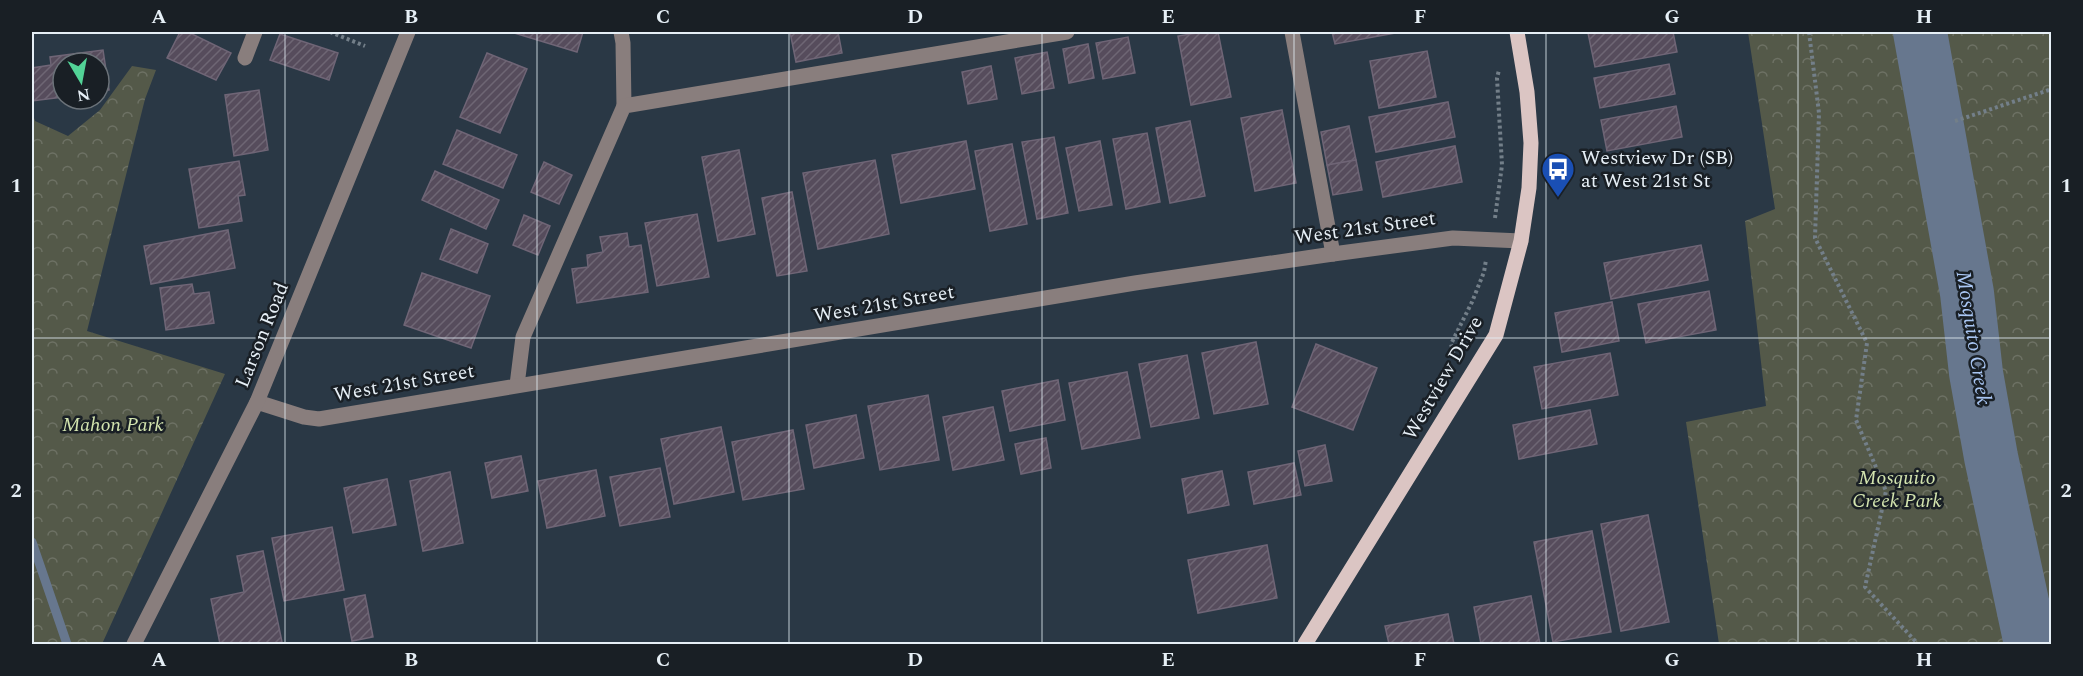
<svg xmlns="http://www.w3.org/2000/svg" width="2083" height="676" viewBox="0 0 2083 676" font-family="Spectral,serif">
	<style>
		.forest { fill: url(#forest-crowns) }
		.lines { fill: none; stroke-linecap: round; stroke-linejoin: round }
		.stream { stroke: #67778e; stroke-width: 9 }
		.river { stroke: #67778e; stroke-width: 54 }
		.building { fill: url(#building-hatch); stroke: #6f6576; stroke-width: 1.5 }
		.path { stroke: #737f89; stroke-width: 4; stroke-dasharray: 3 3; stroke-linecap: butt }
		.minor { stroke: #897e7d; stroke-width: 15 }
		.major { stroke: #dbc5c3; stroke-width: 15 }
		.grid { fill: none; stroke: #e6eff6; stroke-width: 1.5; stroke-opacity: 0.55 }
		.labels { text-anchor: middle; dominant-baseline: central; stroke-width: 5; stroke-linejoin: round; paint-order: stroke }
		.poi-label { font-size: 20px; fill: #e6eff6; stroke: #191f25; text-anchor: start }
		.street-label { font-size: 20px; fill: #e6eff6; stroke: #191f25 }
		.park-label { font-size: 20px; font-style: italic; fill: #d3e4af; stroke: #191f25 }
		.water-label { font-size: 21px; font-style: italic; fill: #a9c6f3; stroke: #191f25 }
		.neatline { fill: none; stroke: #e6eff6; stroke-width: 2 }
		.grid-label { font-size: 20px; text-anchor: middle; font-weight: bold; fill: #e6eff6 }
	</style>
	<defs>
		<pattern id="forest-crowns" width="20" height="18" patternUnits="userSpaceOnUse" patternTransform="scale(1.5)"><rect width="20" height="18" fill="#545949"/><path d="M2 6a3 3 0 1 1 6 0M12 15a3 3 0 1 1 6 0" fill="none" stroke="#6d7164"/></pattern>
		<pattern id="building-hatch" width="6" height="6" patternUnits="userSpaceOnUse" patternTransform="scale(1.5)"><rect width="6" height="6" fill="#564c5c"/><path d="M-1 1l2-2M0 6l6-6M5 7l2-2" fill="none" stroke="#6e6674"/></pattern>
	</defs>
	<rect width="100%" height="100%" fill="#2a3845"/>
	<g class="forest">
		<path d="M1748 32H2051V644H1719L1686 422 1766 406 1745 221 1775 209Z"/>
		<path d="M132 66 156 70 145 99 87 331 225 374 102 644H32V112L35 121 68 136 100 110Z"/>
	</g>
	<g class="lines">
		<path class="stream" d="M32 542 67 644"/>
		<path class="river" d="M1920 32 1967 293 1976 373 1991 457 2031 644"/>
	</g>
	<g class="building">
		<path d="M180 32H188L231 53 216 80 167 58Z"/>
		<path d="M511 32H583L577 52Z"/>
		<path d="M790 32H838L842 53 796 62Z"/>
		<path d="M1203 32H1218L1231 97 1191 105 1178 36Z"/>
		<path d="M1332 32H1401L1335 44Z"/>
		<path d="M1599 32H1673L1677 52 1595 67 1588 33Z"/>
		<path d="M280 34 338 53 329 80 270 60Z"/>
		<path d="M1128 37 1135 73 1103 79 1096 43Z"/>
		<path d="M1088 44 1094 78 1069 83 1063 49Z"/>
		<path d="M103 50 109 90 99 92V63H63V97L32 101V68L51 65 50 57Z"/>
		<path d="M1427 51 1436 97 1379 108 1370 61Z"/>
		<path d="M1047 52 1054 88 1022 94 1015 58Z"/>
		<path d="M487 53 527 69 500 133 460 117Z"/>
		<path d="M1669 64 1675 94 1600 108 1594 78Z"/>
		<path d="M991 66 997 99 968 104 962 72Z"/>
		<path d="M259 90 268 150 234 156 225 95Z"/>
		<path d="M1448 102 1455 137 1376 152 1369 117Z"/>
		<path d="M1676 106 1682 137 1607 151 1601 120Z"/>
		<path d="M1282 110 1296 183 1255 191 1241 118Z"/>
		<path d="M1190 121 1205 196 1170 203 1156 128Z"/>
		<path d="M1349 126 1356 160 1327 165 1321 132Z"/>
		<path d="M457 130 517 155 503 188 443 164Z"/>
		<path d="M1147 133 1160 202 1126 209 1113 139Z"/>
		<path d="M1054 137 1068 213 1037 219 1022 142Z"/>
		<path d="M966 141 975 189 901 203 892 155Z"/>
		<path d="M1100 141 1112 205 1079 211 1066 148Z"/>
		<path d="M1012 144 1027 224 990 231 975 151Z"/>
		<path d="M1455 146 1462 182 1383 197 1376 162Z"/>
		<path d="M739 150 755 234 718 241 702 157Z"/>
		<path d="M875 160 889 234 818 249 803 173Z"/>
		<path d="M1356 160 1362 190 1333 195 1327 165Z"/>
		<path d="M239 161 245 195 238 196 242 221 199 228 189 169Z"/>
		<path d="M544 162 572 175 559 204 531 192Z"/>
		<path d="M435 171 499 200 486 229 422 200Z"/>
		<path d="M792 192 807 271 777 276 762 198Z"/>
		<path d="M697 214 709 277 657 286 645 223Z"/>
		<path d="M524 215 550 226 538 255 513 245Z"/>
		<path d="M451 229 488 244 477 273 440 259Z"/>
		<path d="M228 230 235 268 151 284 144 246Z"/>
		<path d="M627 233 629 247 641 245 648 292 577 303 572 269 588 267 587 255 603 252 600 237Z"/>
		<path d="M1701 245 1708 280 1611 299 1604 263Z"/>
		<path d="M422 273 490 296 471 348 404 325Z"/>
		<path d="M192 284 194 294 209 292 214 323 166 330 160 288Z"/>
		<path d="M1709 291 1716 330 1646 343 1638 304Z"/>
		<path d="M1612 302 1619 341 1562 352 1555 313Z"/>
		<path d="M1256 342 1268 404 1214 414 1202 353Z"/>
		<path d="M1316 344 1377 368 1353 430 1292 407Z"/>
		<path d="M1610 353 1618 395 1542 409 1534 367Z"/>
		<path d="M1187 355 1199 418 1151 427 1139 364Z"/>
		<path d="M1127 372 1140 438 1082 449 1069 383Z"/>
		<path d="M1058 380 1065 420 1010 431 1002 391Z"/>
		<path d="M928 395 939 460 880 470 868 406Z"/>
		<path d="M993 407 1004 460 953 470 943 417Z"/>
		<path d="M1590 410 1597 444 1519 459 1513 425Z"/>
		<path d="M856 415 864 458 814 468 806 425Z"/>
		<path d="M721 427 734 492 674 504 661 439Z"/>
		<path d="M793 430 804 489 743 500 732 442Z"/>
		<path d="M1046 438 1051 468 1021 474 1015 444Z"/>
		<path d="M1325 445 1332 481 1305 486 1298 451Z"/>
		<path d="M521 456 528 491 492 498 485 463Z"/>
		<path d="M1294 463 1301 495 1254 504 1248 472Z"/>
		<path d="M660 468 670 517 620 526 610 477Z"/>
		<path d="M596 470 605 516 547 528 538 481Z"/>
		<path d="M1222 471 1229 505 1188 513 1182 479Z"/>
		<path d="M450 472 463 543 423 551 410 481Z"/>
		<path d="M387 479 396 525 353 533 344 488Z"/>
		<path d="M1648 515 1669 622 1621 631 1601 524Z"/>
		<path d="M332 527 344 590 284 601 272 538Z"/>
		<path d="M1592 531 1611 632 1553 642 1534 542Z"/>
		<path d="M1267 545 1277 598 1198 613 1188 560Z"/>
		<path d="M263 551 282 642 272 644H220L211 599 244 592 237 556Z"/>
		<path d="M365 595 373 637 352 641 344 599Z"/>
		<path d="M1531 596 1540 644H1481L1474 607Z"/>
		<path d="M1448 614 1454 644H1389L1385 626Z"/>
	</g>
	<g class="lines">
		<g class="path">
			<path d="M330 32 365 46"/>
			<path d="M1809 32 1819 113 1815 238 1867 343 1856 420 1886 491 1865 587 1918 644"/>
			<path d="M1955 121 2052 89"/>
			<path d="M1495 218 1502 165 1497 78 1499 70"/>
			<path d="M1455 359 1451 344 1472 302 1484 272 1486 260"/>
		</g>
		<g class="minor">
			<path d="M621 32 623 43 624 106"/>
			<path d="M1292 32 1333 254"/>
			<path d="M245 58 255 32"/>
			<path d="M517 385 523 337 624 106 1067 32"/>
			<path d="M257 402 304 417 319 419 1135 283 1333 254 1453 238 1521 241"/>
			<path d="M134 644 257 402 408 32"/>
		</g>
		<path class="major" d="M1305 644 1496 335 1521 241 1529 188 1531 143 1527 92 1517 32"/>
	</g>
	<path class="grid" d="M285 32V644M537 32V644M789 32V644M1042 32V644M1294 32V644M1546 32V644M1798 32V644M32 338H2052"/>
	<defs>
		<symbol id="bus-pin" viewBox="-11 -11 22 30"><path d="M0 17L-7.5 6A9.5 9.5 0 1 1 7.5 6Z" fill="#1a4fb4" stroke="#191f25"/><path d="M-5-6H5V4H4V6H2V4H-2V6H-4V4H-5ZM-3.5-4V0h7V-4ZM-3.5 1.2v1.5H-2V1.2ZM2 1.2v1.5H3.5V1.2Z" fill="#fff"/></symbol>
	</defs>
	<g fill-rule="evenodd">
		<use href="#bus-pin" x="1539" y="150" width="38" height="52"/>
	</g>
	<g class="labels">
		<g class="poi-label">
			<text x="1581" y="158">Westview Dr (SB)<tspan x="1581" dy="23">at West 21st St</tspan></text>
		</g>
		<g class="street-label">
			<text transform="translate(1365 228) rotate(-8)">West 21st Street</text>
			<text transform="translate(884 304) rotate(-10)">West 21st Street</text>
			<text transform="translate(262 335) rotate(-68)">Larson Road</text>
			<text transform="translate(1443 378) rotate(-60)">Westview Drive</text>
			<text transform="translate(404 383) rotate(-10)">West 21st Street</text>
		</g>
		<g class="park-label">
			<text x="113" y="425">Mahon Park</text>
			<text x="1897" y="478">Mosquito<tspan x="1897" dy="23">Creek Park</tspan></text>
		</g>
		<g class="water-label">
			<text transform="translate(1973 338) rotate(81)">Mosquito Creek</text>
		</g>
	</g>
	<rect width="2083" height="676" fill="none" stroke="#191f25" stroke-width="66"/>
	<g transform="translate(81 81) rotate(170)"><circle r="28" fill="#191f25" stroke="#6b7279" stroke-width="1.5"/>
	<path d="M0-4.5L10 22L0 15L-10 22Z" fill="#52d397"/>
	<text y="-9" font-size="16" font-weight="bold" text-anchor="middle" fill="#e6eff6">N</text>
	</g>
	<rect x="33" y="33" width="2017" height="610" class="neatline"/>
	<g class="grid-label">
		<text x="159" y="23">A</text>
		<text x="411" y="23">B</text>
		<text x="663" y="23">C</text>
		<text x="915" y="23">D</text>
		<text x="1168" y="23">E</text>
		<text x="1420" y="23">F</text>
		<text x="1672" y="23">G</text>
		<text x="1924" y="23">H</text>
		<text x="16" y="192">1</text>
		<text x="2066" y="192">1</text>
		<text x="16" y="497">2</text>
		<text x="2066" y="497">2</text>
		<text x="159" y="666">A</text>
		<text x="411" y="666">B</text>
		<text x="663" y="666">C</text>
		<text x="915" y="666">D</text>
		<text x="1168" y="666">E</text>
		<text x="1420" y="666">F</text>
		<text x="1672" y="666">G</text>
		<text x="1924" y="666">H</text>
	</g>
</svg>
